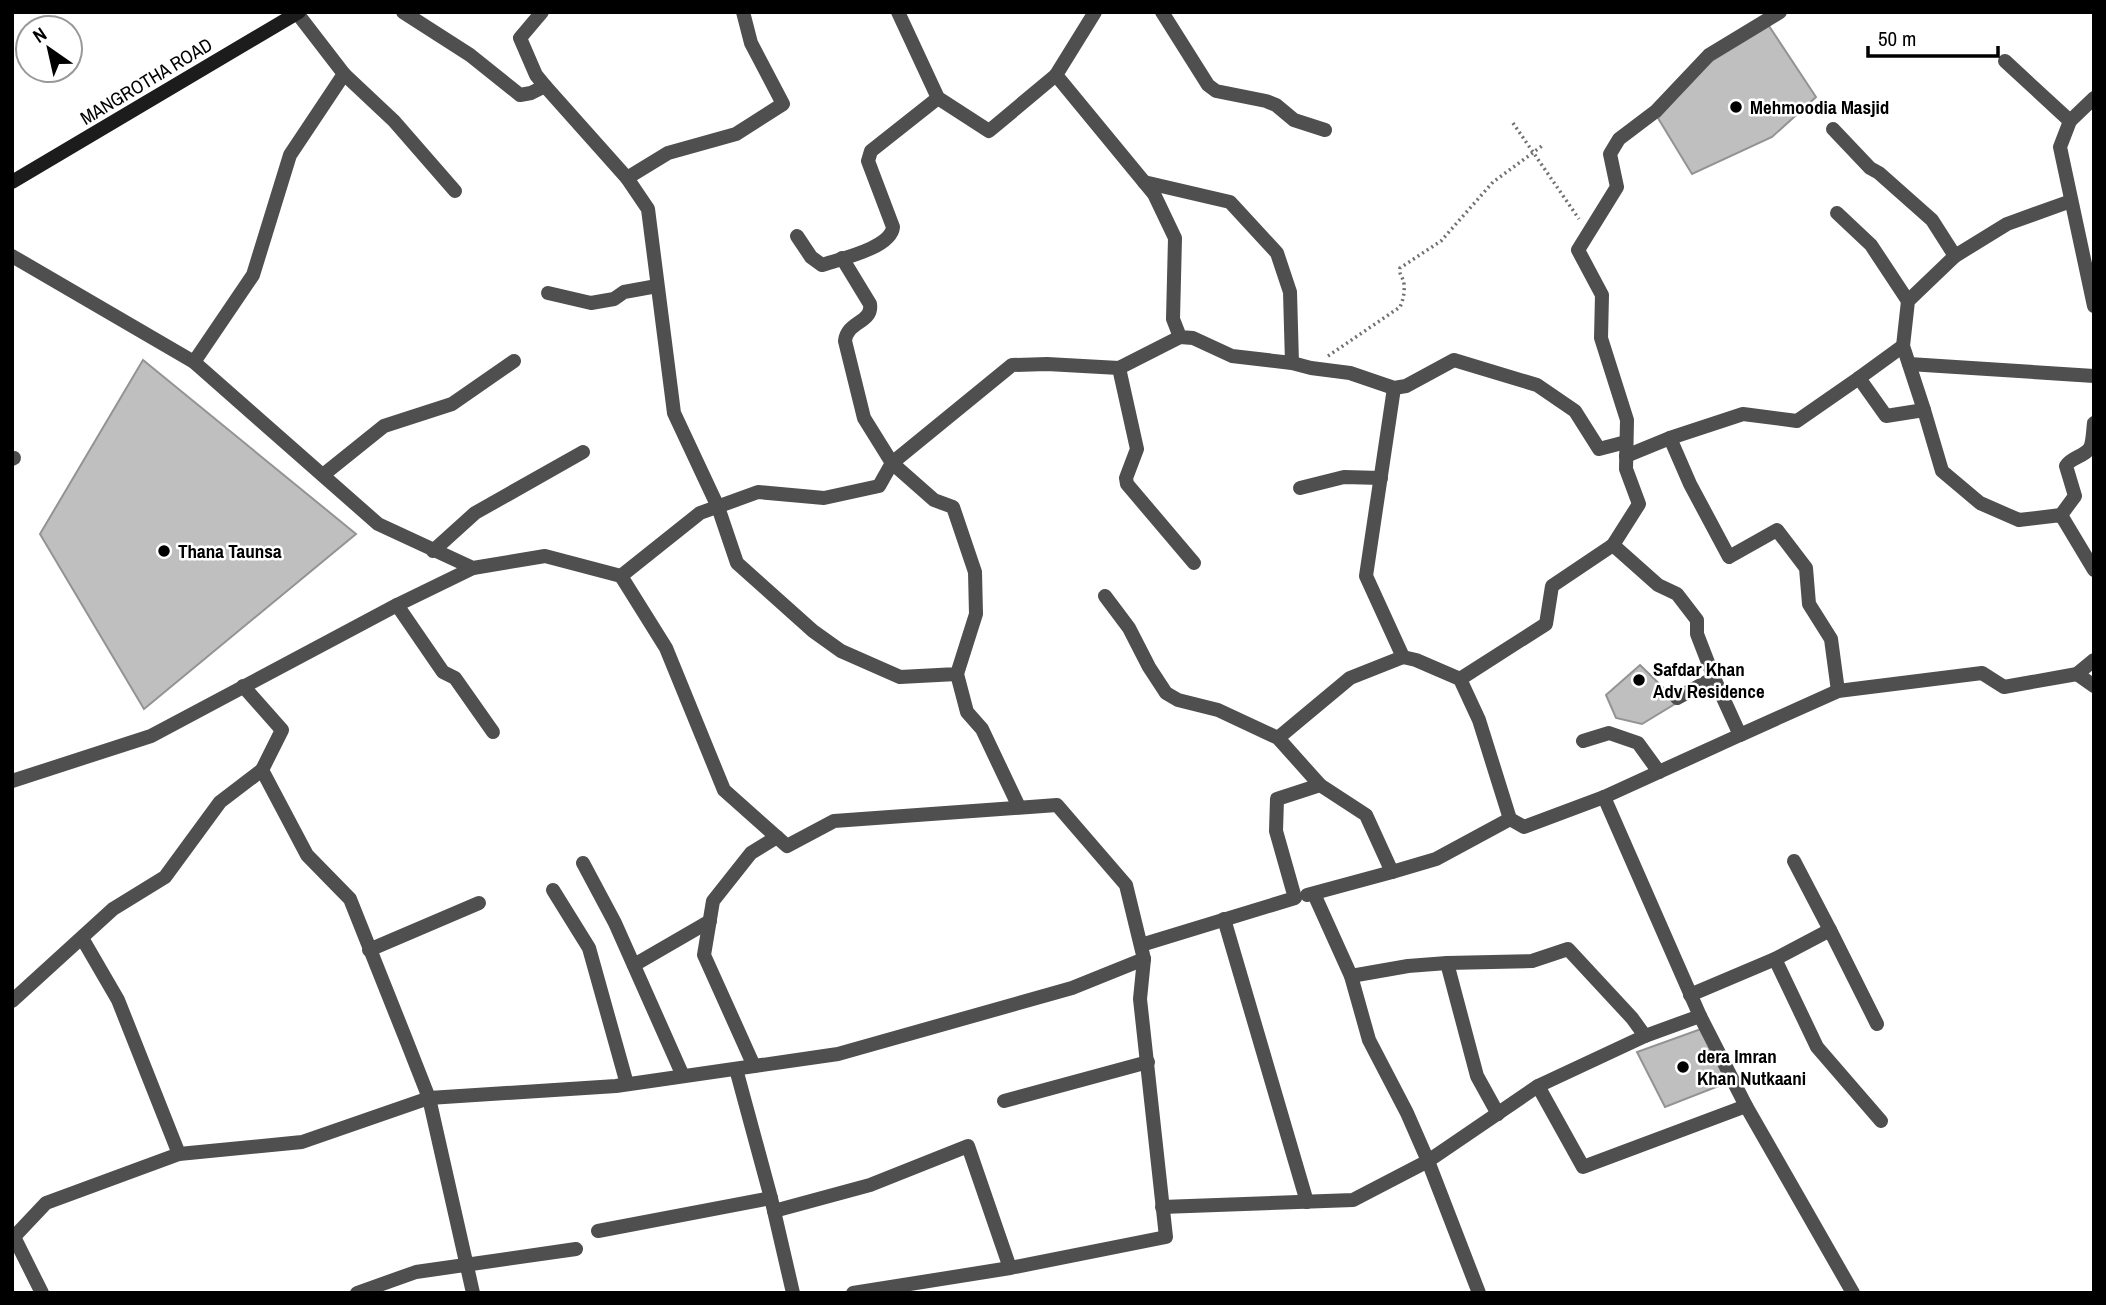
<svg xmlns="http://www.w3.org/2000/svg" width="2106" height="1305" viewBox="0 0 2106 1305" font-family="'Archivo Narrow',sans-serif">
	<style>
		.building { fill: #bfbfbf; stroke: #939393; stroke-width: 2 }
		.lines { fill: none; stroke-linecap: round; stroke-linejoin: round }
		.path { stroke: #717171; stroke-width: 3.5; stroke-dasharray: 2 3.5; stroke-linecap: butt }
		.street { stroke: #4f4f4f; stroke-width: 14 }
		.secondary { stroke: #1c1c1c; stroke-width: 14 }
		.poi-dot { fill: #000; stroke: #fff; stroke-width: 2.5 }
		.labels { text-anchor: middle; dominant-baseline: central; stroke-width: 5; stroke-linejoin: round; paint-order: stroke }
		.street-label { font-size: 19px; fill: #000; stroke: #fff }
		.poi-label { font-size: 19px; font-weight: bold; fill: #000; stroke: #fff; text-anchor: start }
	</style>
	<rect width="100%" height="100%" fill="#fff"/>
	<g class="building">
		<path d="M1769 26 1816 97 1772 137 1692 174 1658 118 1705 65Z"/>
		<path d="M143 360 356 534 144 709 40 534Z"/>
		<path d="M1640 665 1678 702 1642 724 1616 718 1606 695Z"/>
		<path d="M1701 1029 1729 1082 1665 1107 1637 1052Z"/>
	</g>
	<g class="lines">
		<g class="path">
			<path d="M1513 123 1579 219"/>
			<path d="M1328 356 1400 307C1403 301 1405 291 1404 284 1403 276 1399 276 1400 268L1441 241 1493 182 1542 146"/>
		</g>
		<g class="street">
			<path d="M403 12 470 55 520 95 531 93 545 86 536 75 520 38 542 12"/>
			<path d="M898 12 938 98 989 131 1056 75"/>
			<path d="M1095 12 1056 75 1154 194 1175 238 1173 319 1180 337 1193 338 1232 356 1292 363 1311 368 1350 373 1394 388 1406 386 1454 360 1537 385 1575 411 1599 449 1626 442"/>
			<path d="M1162 12 1208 85 1216 91 1266 101 1276 105 1294 120 1325 130"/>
			<path d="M2005 61 2070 121"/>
			<path d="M344 74 394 121 455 191"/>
			<path d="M545 86 627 178 668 153 736 134 783 104 751 43 743 12"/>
			<path d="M2094 98 2070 121 2060 147 2094 306"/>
			<path d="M1833 129 1870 168 1879 173 1932 220 1955 256"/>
			<path d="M627 178 648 209 674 413 718 507 737 563 813 631 841 651 900 677 957 674 976 614 975 572 953 507 934 500 892 463 864 418 845 341C847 321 873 323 870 304L842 258"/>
			<path d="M1144 182 1230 202 1277 253 1290 292 1292 363"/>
			<path d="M1837 213 1871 245 1908 301"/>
			<path d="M797 236 811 257 822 265C840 259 891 248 893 227L868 161 871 151 938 98"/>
			<path d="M12 256 194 362 378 524 473 568 545 556 621 576 700 513 758 492 824 498 879 486 892 463 1012 365 1047 364 1119 368 1180 337"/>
			<path d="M548 293 591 303 614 299 624 292 657 286"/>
			<path d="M194 362 253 275 290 155 344 74 297 13"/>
			<path d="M1909 364 2094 376"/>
			<path d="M1119 368 1137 449 1126 478 1127 484 1194 563"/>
			<path d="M1859 378 1903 346"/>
			<path d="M1394 388 1366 576 1403 657"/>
			<path d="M1924 410 1903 346 1908 301 1955 256 2007 224 2071 201"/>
			<path d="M1670 438 1690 484 1729 557 1777 530 1806 568 1809 604 1831 639 1838 691"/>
			<path d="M1626 456 1670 438 1743 414 1797 421 1859 378 1886 416 1924 410 1942 471 1980 503 2019 520 2061 515 2094 570"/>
			<path d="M12 459 14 458"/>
			<path d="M323 475 384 426 452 404 514 361"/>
			<path d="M1300 488 1344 477 1381 478"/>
			<path d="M2061 515 2075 496 2066 466C2071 457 2084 457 2090 448 2093 442 2093 430 2094 423"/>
			<path d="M433 551 475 513 583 452"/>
			<path d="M1105 596 1129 628 1149 667 1166 693 1178 700 1218 710 1278 738 1320 785 1277 799 1276 831 1295 898 1141 945"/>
			<path d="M397 605 443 672 455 678 493 732"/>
			<path d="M957 674 967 712 982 729 1019 807"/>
			<path d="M2077 674 2094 686"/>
			<path d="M1460 679 1546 624 1552 586 1613 545"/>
			<path d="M243 686 282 730 262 770 307 855 350 899 407 1042 429 1098 473 1293"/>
			<path d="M1677 698 1714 678 1697 634V620L1677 594 1658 585 1613 545 1639 504 1626 469 1627 420 1601 338 1602 295 1578 250 1617 187 1610 154 1619 139 1656 111 1709 55 1780 12"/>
			<path d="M1740 735 1838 691 1982 673 2004 687 2077 674 2094 660"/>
			<path d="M1278 738 1350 678 1403 657 1416 660 1460 679 1479 720 1510 819 1436 859 1392 872"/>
			<path d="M1583 741 1609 733 1638 743 1659 772"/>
			<path d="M12 781 151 736 397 605 473 568"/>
			<path d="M1604 797 1700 1016 1746 1106 1853 1293"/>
			<path d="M1510 819 1524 827 1604 797 1740 735 1714 678"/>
			<path d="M1794 861 1830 930"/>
			<path d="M583 863 615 923 683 1076"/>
			<path d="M553 890 589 948 627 1084"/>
			<path d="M1307 895 1392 872 1366 815 1320 785"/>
			<path d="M1224 919 1307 1202"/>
			<path d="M82 938 118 1000 179 1154"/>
			<path d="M369 950 479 903"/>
			<path d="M1775 959 1817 1047 1881 1121"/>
			<path d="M1447 963 1477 1076 1498 1114"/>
			<path d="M634 965 710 921"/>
			<path d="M1351 976 1408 966 1447 963 1532 961 1568 949 1632 1018 1645 1036 1538 1086 1428 1161 1479 1293"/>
			<path d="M1690 995 1775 959 1830 930 1877 1024"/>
			<path d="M12 1001 113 909 165 877 220 802 262 770"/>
			<path d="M1645 1036 1700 1016"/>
			<path d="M754 1066 704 955 713 901 751 853 777 837"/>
			<path d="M736 1069 771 1198 793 1293"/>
			<path d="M1538 1086 1583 1167 1746 1106"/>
			<path d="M1004 1101 1148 1062"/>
			<path d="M1162 1207 1353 1200 1428 1161 1407 1113 1369 1040 1351 976 1314 894"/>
			<path d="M774 1211 870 1185 968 1146 1010 1268"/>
			<path d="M598 1231 771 1198"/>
			<path d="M14 1237 42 1293"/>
			<path d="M12 1239 46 1203 179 1154 302 1142 429 1098 616 1086 838 1054 1072 988 1144 959 1126 885 1057 805 834 821 787 846 724 790 666 648 621 576"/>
			<path d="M357 1293 416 1272 576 1249"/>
			<path d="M853 1293 1010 1268 1166 1237 1140 999 1144 959"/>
		</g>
		<path class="secondary" d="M12 182 299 12"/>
	</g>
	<g class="poi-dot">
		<circle cx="1736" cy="107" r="7"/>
		<circle cx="164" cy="551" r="7"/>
		<circle cx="1639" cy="680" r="7"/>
		<circle cx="1683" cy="1067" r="7"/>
	</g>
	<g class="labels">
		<g class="street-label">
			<text transform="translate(146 81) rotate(-31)">MANGROTHA ROAD</text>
		</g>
		<g class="poi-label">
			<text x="1750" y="107">Mehmoodia Masjid</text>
			<text x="178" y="551">Thana Taunsa</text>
			<text x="1653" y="669">Safdar Khan<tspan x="1653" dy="22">Adv Residence</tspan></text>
			<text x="1697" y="1056">dera Imran<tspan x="1697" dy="22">Khan Nutkaani</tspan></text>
		</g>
	</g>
	<rect width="2106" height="1305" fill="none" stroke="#000000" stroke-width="28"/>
	<g transform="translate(49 49) rotate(326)"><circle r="33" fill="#ffffff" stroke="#999999" stroke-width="2"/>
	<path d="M0-5L12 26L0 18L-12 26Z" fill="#000000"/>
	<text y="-10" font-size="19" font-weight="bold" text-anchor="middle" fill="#000000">N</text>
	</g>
	<path d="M1868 46v10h130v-10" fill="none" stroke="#000000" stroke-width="3.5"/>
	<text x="1878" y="46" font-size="21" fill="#000000" stroke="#ffffff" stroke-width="5" paint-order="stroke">50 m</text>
</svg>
